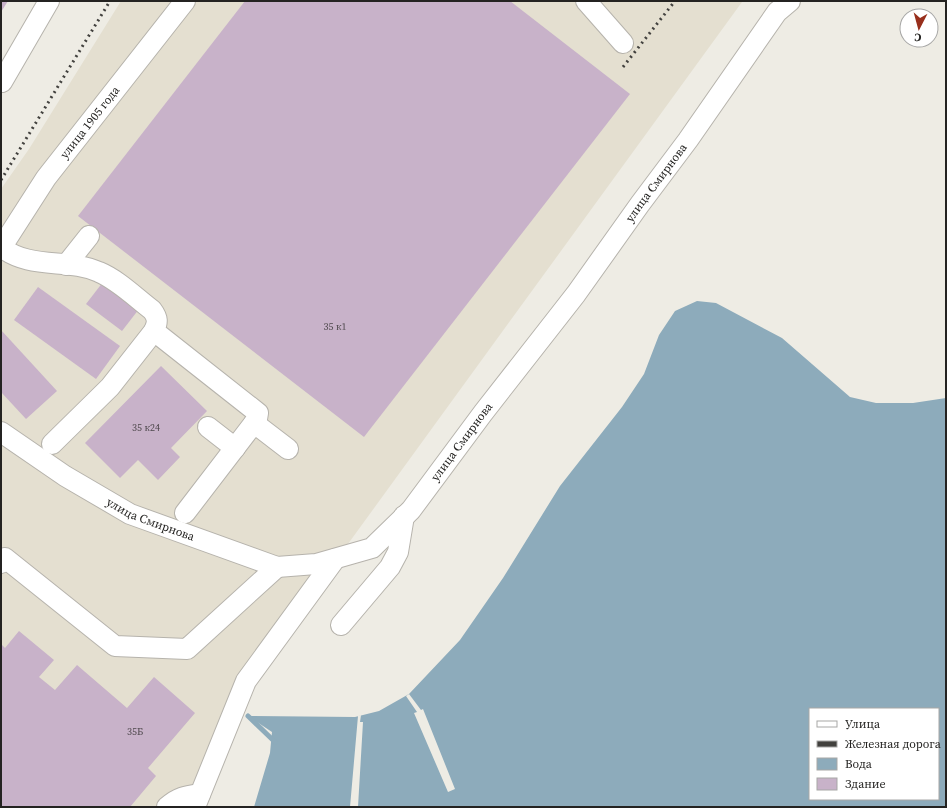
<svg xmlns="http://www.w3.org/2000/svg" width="947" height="808" viewBox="0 0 947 808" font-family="'Source Serif 4',serif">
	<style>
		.built { fill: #e4dfd0 }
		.water { fill: #8dabbb; fill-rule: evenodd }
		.pier { fill: #eeece4 }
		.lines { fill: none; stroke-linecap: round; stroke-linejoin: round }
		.stream { stroke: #8dabbb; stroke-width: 5 }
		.building { fill: #c8b2c9 }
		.minor-casing { stroke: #b6b3ac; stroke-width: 22 }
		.minor { stroke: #fff; stroke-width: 20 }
		.rail { stroke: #42413e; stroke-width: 3; stroke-dasharray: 2 4; stroke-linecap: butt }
		.labels { text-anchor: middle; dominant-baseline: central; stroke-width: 3; stroke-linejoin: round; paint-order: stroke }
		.number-label { font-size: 10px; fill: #4d474b }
		.street-label { font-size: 12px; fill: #242321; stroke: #fff }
	</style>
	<rect width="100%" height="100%" fill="#eeece4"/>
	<path class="built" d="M121 1 742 2 244 687 202 807H1V189L29 149Z"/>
	<path class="water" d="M697 301 716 303 782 338 850 397 876 403H913L946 398V807H254L270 753 272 732 248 716 355 717 379 711 409 694 460 640 503 578 560 486 622 407 644 374 659 335 675 311ZM810 709H938V799H810Z"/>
	<g class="pier">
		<path d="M409 694 421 710 423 709 455 789 448 792 414 713 417 712 406 696Z"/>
		<path d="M361 715 360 722H363L358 807H350L358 716Z"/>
	</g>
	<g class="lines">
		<path class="stream" d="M248 716 275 742"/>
	</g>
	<g class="building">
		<path d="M1 1H8L1 12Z"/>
		<path d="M245 1H510L630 94 364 437 78 216Z"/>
		<path d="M103 282 139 309 122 331 86 304Z"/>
		<path d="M38 287 120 346 96 379 14 320Z"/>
		<path d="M1 330 57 391 26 419 1 392Z"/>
		<path d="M161 366 207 411 171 448 180 457 158 480 138 460 120 478 85 443Z"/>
		<path d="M19 631 54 660 39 677 55 690 77 665 127 708 154 677 195 713 148 768 156 776 130 807H1V644L5 648Z"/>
	</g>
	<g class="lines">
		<defs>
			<g id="minor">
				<path d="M586 1 623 43"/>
				<path d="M2 82 49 1"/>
				<path d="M1 247C30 270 68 258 99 272 118 280 135 297 152 310 158 318 158 322 154 331L258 413 257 419 254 423 185 513"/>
				<path id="s1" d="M1 248 46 178 185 1"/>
				<path d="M66 265 89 236"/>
				<path d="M254 423 288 449"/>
				<path d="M208 427 235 448"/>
				<path id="s2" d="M1 432 65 476 130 514 277 567 316 564 372 548 411 510 483 413 576 294 640 204 688 140 777 12 790 1"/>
				<path d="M52 444 110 387 154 331"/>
				<path d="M1 563 5 558 115 646 187 649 277 567"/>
				<path d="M341 625 390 567 398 552 404 516"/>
				<path d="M167 807C178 797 186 796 200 794"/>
				<path d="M195 807 246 681 335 559"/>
			</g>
		</defs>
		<use href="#minor" class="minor-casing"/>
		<use href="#minor" class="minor"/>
		<g class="rail">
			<path d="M623 67 675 1"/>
			<path d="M1 180 110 1"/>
		</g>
	</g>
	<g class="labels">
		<g class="number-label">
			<text x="335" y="326">35 к1</text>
			<text x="146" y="427">35 к24</text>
			<text x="135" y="731">35Б</text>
		</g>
		<g class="street-label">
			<text stroke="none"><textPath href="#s1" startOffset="154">улица 1905 года</textPath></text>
			<text stroke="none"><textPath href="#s2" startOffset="870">улица Смирнова</textPath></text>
			<text stroke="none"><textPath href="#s2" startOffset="546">улица Смирнова</textPath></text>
			<text stroke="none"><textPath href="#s2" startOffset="174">улица Смирнова</textPath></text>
		</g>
	</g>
	<rect width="947" height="808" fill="none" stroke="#242321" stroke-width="4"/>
	<rect x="809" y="708" width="130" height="92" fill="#ffffff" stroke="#a7a7a6"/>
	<rect x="817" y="721" width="20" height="6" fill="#ffffff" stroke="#a7a7a6"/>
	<text x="845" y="728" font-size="12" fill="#242321">Улица</text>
	<rect x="817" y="741" width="20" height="6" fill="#42413e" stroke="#a7a7a6"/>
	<text x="845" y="748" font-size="12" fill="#242321">Железная дорога</text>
	<rect x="817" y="758" width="20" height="12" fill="#8dabbb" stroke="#a7a7a6"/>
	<text x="845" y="768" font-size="12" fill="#242321">Вода</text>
	<rect x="817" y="778" width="20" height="12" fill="#c8b2c9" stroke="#a7a7a6"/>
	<text x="845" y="788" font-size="12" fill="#242321">Здание</text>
	<g transform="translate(919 28) rotate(186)"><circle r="19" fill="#ffffff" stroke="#a7a7a6"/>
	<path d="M0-3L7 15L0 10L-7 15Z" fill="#982f1c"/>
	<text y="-6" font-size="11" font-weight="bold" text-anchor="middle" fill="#242321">С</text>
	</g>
</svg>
